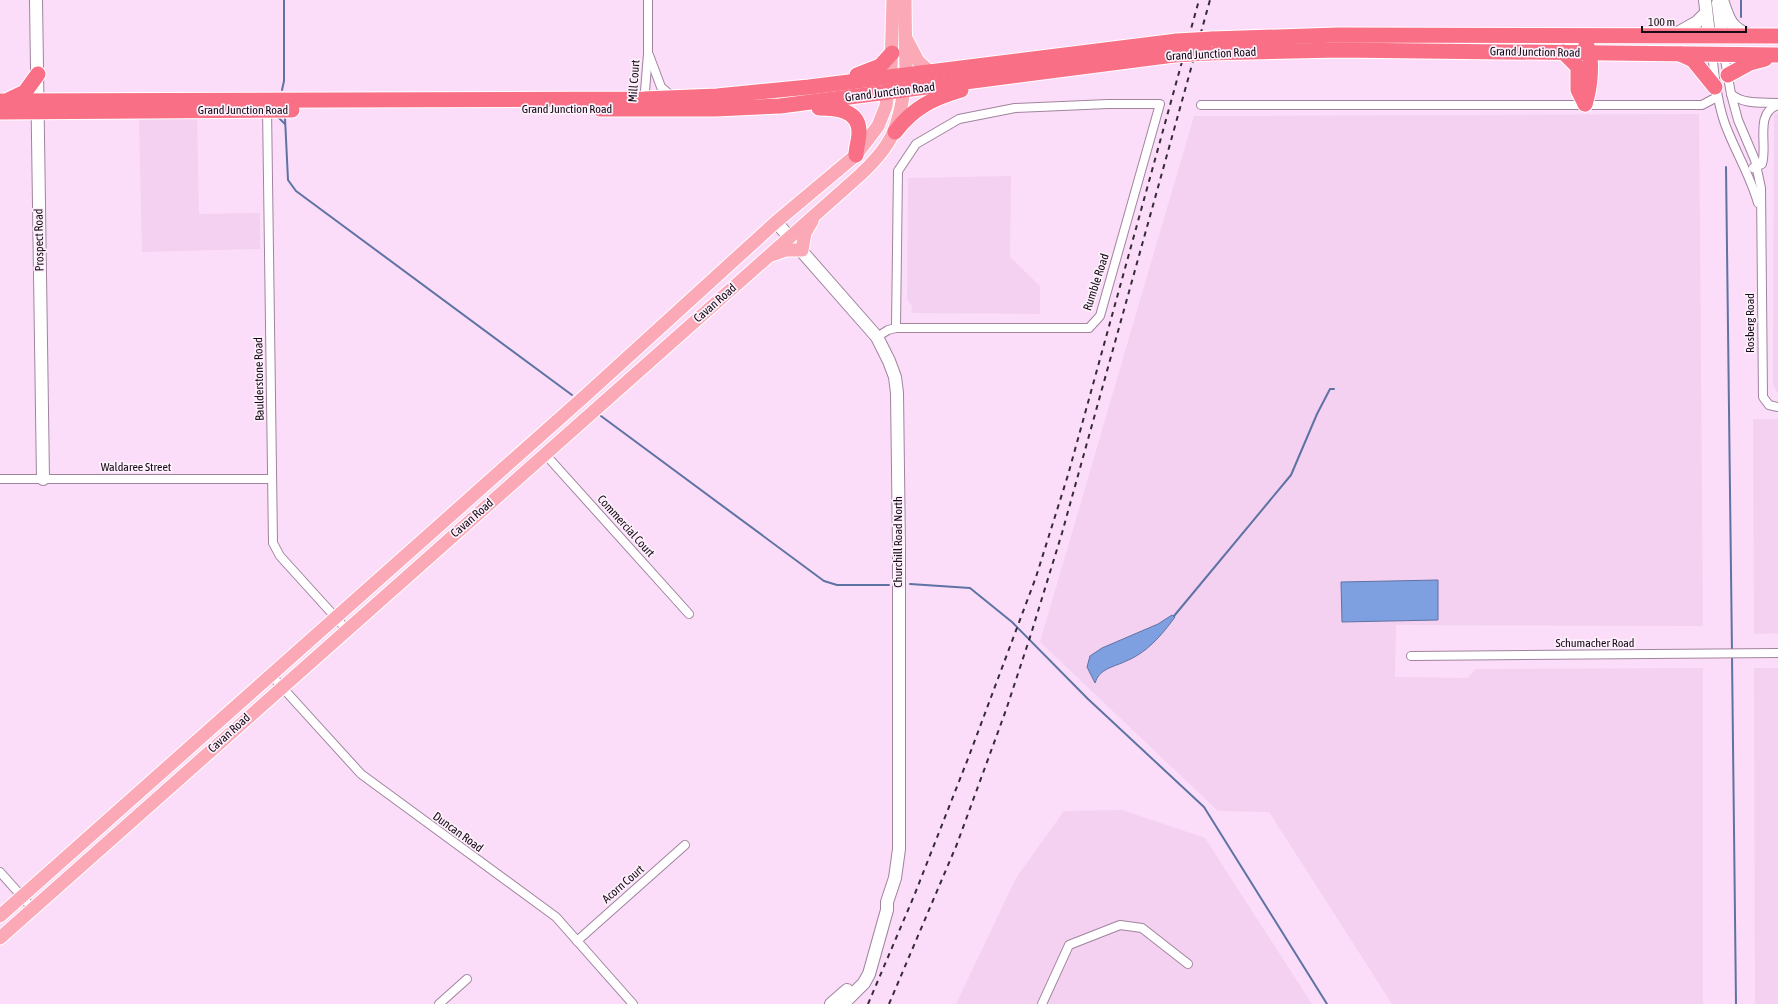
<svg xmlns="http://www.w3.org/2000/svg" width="1778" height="1004" viewBox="0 0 1778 1004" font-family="'Asap Condensed',sans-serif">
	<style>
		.built { fill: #f4d0f1 }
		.water { fill: #7ea0e0; stroke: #5e73a3 }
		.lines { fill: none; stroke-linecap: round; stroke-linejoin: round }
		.stream { stroke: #5e73a3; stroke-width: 2 }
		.street-casing { stroke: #a0849e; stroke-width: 10 }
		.secondary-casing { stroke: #a0849e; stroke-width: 14 }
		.primary-casing { stroke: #fff; stroke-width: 15 }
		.highway-casing { stroke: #fff; stroke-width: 17 }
		.street { stroke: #fff; stroke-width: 8 }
		.secondary { stroke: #fff; stroke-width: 12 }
		.primary { stroke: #fba9b6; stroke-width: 13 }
		.highway { stroke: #f96f86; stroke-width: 15 }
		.rail { stroke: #362a36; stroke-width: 2; stroke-dasharray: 5 5; stroke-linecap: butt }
		.highway-bridge-casing { stroke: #fff; stroke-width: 17; stroke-linecap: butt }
		.highway-bridge { stroke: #f96f86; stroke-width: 15 }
		.labels { text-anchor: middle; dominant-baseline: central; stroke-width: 3.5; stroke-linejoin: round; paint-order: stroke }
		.street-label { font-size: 12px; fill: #140b14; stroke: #fdf0fc }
	</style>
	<rect width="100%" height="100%" fill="#fbddf9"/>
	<g class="built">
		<path d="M1699 114 1703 626 1396 625 1395 677 1468 678 1475 669 1703 668V1004H1392L1269 812 1218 811 1040 642 1194 116Z"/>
		<path d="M1774 114H1778V394L1773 384Z"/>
		<path d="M197 117 199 214 260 213V249L142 252 139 118Z"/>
		<path d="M1011 176 1010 257 1040 286V314L911 313 912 306 907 299 908 178Z"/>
		<path d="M1753 419H1778V633L1754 634Z"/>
		<path d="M1754 668H1778V1004H1755Z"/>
		<path d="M1122 810 1205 838 1312 1004H956L1016 878 1064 811Z"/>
	</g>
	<g class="water">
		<path d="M1438 580V620L1342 622 1341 582Z"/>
		<path d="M1172 615 1175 617C1161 636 1147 653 1124 662 1113 667 1099 669 1095 683L1087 667 1090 656 1102 648 1158 624Z"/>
	</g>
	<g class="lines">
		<g class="stream">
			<path d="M1741 0V17"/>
			<path d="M282 90 284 81V0"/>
			<path d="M279 118 285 124"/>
			<path d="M285 118 288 180 296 191 572 395"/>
			<path d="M1726 167 1732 652"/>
			<path d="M601 416 824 581 837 585H889"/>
			<path d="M910 584 970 588 1012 622 1088 699 1204 807 1327 1004"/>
			<path d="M1174 616 1291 475 1317 414 1330 389H1334"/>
			<path d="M1732 656 1736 1004"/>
		</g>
		<defs>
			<g id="street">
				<path d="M1712 54C1715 78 1717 101 1725 124 1735 151 1750 175 1758 203"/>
				<path d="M1724 54 1731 94 1738 120 1755 160 1761 188 1763 397 1769 405 1778 407"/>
				<path d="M649 55 661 87 673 97"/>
				<path d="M1731 94C1744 105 1762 102 1778 103"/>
				<path d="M644 103 648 54V0"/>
				<path d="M1201 105H1702L1717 97"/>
				<path d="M267 107 273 543 280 556 347 630"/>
				<path d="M1753 168 1762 164C1768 145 1754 113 1778 105"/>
				<path d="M877 337 888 330 896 328H1089L1100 316 1160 104H1108L1015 108 959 119 916 144 898 171 896 328"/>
				<path d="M545 454 689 614"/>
				<path d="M0 479H272"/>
				<path d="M1411 656 1778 653"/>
				<path d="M271 675 361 774 556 917 633 1004"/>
				<path d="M0 872 33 909"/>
				<path d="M577 941 685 845"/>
				<path d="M439 1004 467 979"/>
				<path d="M1042 1004 1069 945 1120 925 1142 928 1188 964"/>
			</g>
			<g id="secondary">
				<path d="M36 0 43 479"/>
				<path d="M1705 0 1709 35"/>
				<path d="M1722 0C1728 18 1730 28 1749 35"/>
				<path d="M1718 3 1722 35"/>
				<path d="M1674 35 1697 22 1706 13"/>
				<path d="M776 222 877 337 889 361 895 377 897 393 899 548V849L895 878 887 902V910L869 974 864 983 843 1004"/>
				<path d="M831 1004 847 990"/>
			</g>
			<g id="primary">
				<path d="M905 0 906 76"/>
				<path d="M907 40 918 61 931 73"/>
				<path d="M772 255 786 250H802L805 233 812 221"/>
				<path d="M0 916 586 395 776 222 856 155 878 126 886 106 891 68 893 0"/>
				<path d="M0 938 860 175C890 147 898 131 904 90"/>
			</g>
			<g id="highway">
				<path d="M1212 39 1338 35 1778 36"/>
				<path d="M1563 52 1578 67V90L1585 104"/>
				<path d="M1208 53 1339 50 1778 55"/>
				<path d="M1680 54 1693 60 1715 87"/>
				<path d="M857 75 880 66 892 53"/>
				<path d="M1728 75 1750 63 1765 59"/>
				<path d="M10 99 25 92 38 74"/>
				<path d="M0 101 644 99 717 96 809 87 1177 41"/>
				<path d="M1585 104C1590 89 1594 58 1586 44"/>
				<path d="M819 108C836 108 860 110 859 133 859 140 856 148 856 155"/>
				<path d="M600 109H716L780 106 1174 55"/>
				<path d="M0 112 292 110"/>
				<path d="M895 132C913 108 933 98 961 90"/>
			</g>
		</defs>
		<use href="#street" class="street-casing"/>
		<use href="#secondary" class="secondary-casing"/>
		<use href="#primary" class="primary-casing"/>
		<use href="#highway" class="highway-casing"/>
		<use href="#street" class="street"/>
		<use href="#secondary" class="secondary"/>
		<use href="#primary" class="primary"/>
		<use href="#highway" class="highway"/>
		<g class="rail">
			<path d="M868 1004 914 896 969 756 1036 577 1068 475 1199 0"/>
			<path d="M889 1004 957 844 1006 710 1031 634 1062 533 1210 0"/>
		</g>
		<defs>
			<g id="highway-bridge">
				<path d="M1177 41 1212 39"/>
				<path d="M1174 55 1208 53"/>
			</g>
		</defs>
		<use href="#highway-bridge" class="highway-bridge-casing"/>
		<use href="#highway-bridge" class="highway-bridge"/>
	</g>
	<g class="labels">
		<g class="street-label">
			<text transform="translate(1535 52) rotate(1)">Grand Junction Road</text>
			<text transform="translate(1211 54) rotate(-3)">Grand Junction Road</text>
			<text transform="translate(634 81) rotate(-86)">Mill Court</text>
			<text transform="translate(890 92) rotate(-7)">Grand Junction Road</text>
			<text x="567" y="109">Grand Junction Road</text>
			<text x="243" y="110">Grand Junction Road</text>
			<text transform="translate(39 240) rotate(-91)">Prospect Road</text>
			<text transform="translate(1096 282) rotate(-72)">Rumble Road</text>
			<text transform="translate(715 303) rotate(-41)">Cavan Road</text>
			<text transform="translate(1750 323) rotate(-90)">Rosberg Road</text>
			<text transform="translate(259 379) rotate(-91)">Baulderstone Road</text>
			<text x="136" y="467">Waldaree Street</text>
			<text transform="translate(472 518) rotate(-41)">Cavan Road</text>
			<text transform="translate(626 526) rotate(48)">Commercial Court</text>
			<text transform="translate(898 542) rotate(-90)">Churchill Road North</text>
			<text x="1595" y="643">Schumacher Road</text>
			<text transform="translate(229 733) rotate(-42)">Cavan Road</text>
			<text transform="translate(458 832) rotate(36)">Duncan Road</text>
			<text transform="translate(623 884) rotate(-41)">Acorn Court</text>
		</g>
	</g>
	<path d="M1642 26v6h104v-6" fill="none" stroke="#140b14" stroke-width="2"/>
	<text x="1648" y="26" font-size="12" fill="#140b14" stroke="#fdf0fc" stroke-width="3" paint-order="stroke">100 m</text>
</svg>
